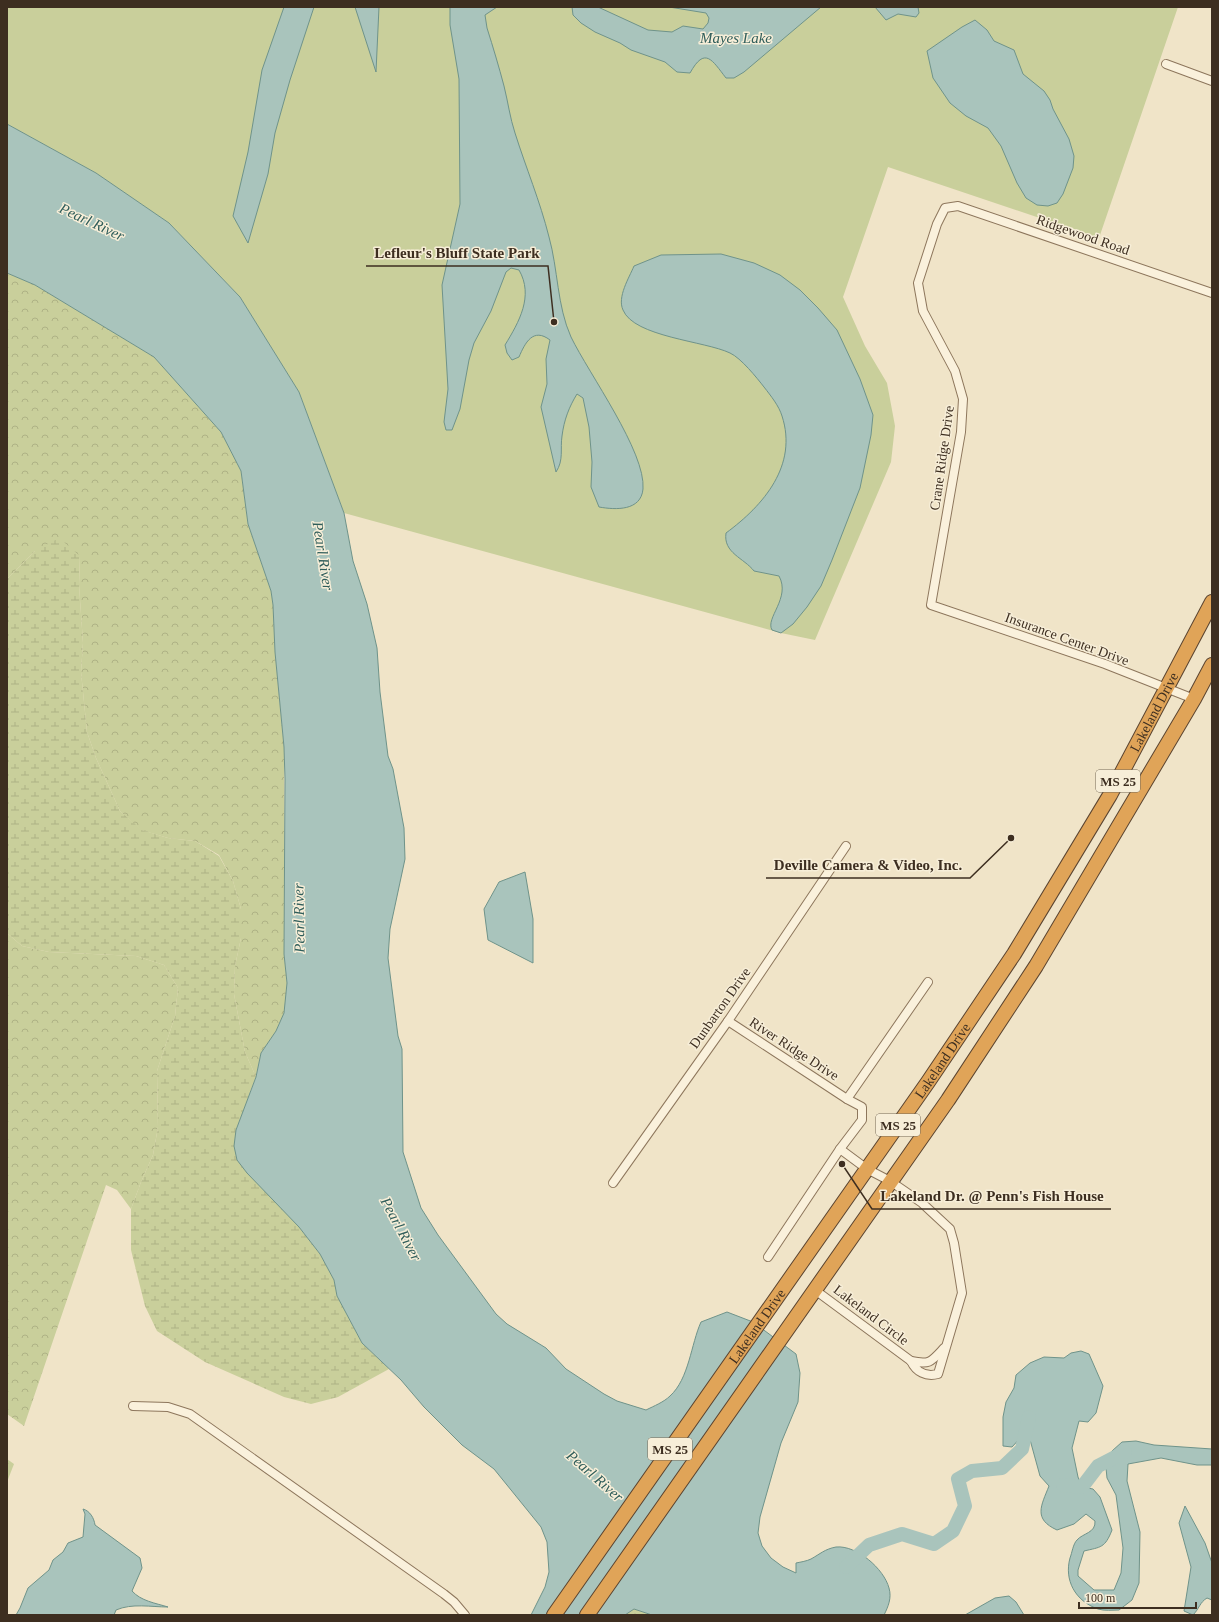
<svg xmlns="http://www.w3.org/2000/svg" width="1219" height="1622" viewBox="0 0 1219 1622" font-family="'Times New Roman',serif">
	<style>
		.forest { fill: url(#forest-crowns) }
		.wetland { fill: url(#wetland-marsh) }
		.green { fill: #c9cf9b }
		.water { fill: #a9c4bc; stroke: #6f938a }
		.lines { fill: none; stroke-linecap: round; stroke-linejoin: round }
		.river { stroke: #a9c4bc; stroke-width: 14 }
		.street-casing { stroke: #8d765c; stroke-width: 10 }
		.highway-casing { stroke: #5b4430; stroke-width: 16 }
		.street { stroke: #faf1dc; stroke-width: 8 }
		.highway { stroke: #e0a458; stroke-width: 14 }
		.labels { text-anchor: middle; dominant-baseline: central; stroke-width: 3; stroke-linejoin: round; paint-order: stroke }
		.shield { fill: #f7eed8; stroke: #756857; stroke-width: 1 }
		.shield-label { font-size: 13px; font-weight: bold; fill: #3d2e20 }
		.street-label { font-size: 14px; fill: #3d2e20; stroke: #f7eed8 }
		.water-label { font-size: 15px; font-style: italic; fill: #2f5d5a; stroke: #f7eed8 }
		.leader { fill: none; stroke: #3d2e20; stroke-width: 1.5 }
		.callout-dot { fill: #3d2e20; stroke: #f7eed8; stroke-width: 1.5 }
		.callout-label { font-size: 15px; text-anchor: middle; font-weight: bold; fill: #3d2e20; stroke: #f7eed8; stroke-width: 3; stroke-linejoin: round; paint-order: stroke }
	</style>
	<defs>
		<pattern id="forest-crowns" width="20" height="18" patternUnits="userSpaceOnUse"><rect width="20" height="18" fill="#c9cf9b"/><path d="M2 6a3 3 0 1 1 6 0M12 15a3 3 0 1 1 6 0" fill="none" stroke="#aeb285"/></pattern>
		<pattern id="wetland-marsh" width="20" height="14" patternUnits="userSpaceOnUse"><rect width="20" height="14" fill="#c9cf9b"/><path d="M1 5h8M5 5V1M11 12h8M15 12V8" fill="none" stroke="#aeb285"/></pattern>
	</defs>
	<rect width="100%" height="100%" fill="#f0e4c8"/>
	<g class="forest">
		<path d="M7 273 35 285 154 357 221 432 241 471 248 524 271 591 273 605 275 652 284 747V954L287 983 286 999 284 1013 276 1031 261 1053 256 1077 245 1052 234 994 235 966 241 938V909L233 881 219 855 195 841 168 838 141 830 120 811 96 758 87 732 81 672 83 643 79 585 80 556 35 551 7 579Z"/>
		<path d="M7 933 22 946 49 952 136 956 164 965 178 988 175 1016 157 1071 158 1127 153 1155 141 1182 131 1209 117 1190 106 1185 24 1426 7 1414Z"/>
		<path d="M7 1459 14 1464 7 1482Z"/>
		<path d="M634 1609 651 1614 652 1615H625Z"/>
	</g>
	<path class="wetland" d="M59 538 80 556 79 585 83 643 81 672 87 732 96 758 120 811 142 830 168 838 195 841 219 856 233 881 241 909V938L235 966 234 994 245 1052 256 1077 250 1092 274 1199 299 1227 320 1254 334 1280 337 1296 362 1343 389 1369 338 1397 311 1404 284 1397 205 1362 157 1331 145 1306 131 1250V1209L141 1182 153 1155 158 1127 157 1071 175 1016 178 988 164 965 136 956 49 952 22 946 7 933V579L35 551Z"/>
	<path class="green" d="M7 7H1178L1099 238 888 167 843 297 865 346 887 383 895 426 891 462 815 640 781 633 344 513 299 392 240 297 169 223 96 173 7 124Z"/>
	<g class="water">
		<path d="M284 7H314L290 80 275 133 268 174 248 243 233 216 248 152 262 70Z"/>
		<path d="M355 7H379L376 72Z"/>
		<path d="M450 7H497L485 15 487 28C493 47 499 67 504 86 508 102 510 118 515 133 526 168 540 201 549 237 558 269 557 306 571 337 589 374 646 452 643 489 641 511 616 510 599 507L591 487 592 462 589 427 583 398 577 394C569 407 564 420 562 436 560 449 564 460 556 472L541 407 547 384 546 359 550 340C533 327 525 343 519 357L512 360 507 353 505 345C519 322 534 296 519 270L511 268 506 272 491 311 474 343 469 360 460 409 452 430H446L444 422 448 389 442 285 460 204 459 79 450 25Z"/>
		<path d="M572 7H598L648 30 672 32 683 26 703 29 708 23 709 18 706 13 669 7H821L744 72 734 78H726C712 60 705 46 690 73L677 72 665 62 631 50 620 43 595 32 581 23 573 15Z"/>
		<path d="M875 7H918L919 13 916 17 898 14 886 20Z"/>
		<path d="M975 20 987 30 994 41 1014 50 1023 74 1044 91 1050 100 1053 109 1069 139 1074 156 1073 168 1063 194 1057 203 1048 206 1037 205 1026 198 1017 183 1001 146 988 128 966 116 950 103 933 78 927 51 962 27Z"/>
		<path d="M7 124 96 173 169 223 240 297 299 392 344 513 353 561 367 604 377 648 380 692 388 756 393 769 404 828 405 859 390 929 388 958 398 1036 402 1049 403 1152 421 1208 438 1235 496 1314 507 1324 546 1348 566 1369 604 1394 617 1401 646 1410C654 1406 664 1402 670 1396 689 1379 691 1344 701 1322L727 1312 753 1322 796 1354 800 1373 798 1402 781 1443 760 1517 758 1533 762 1546 771 1558 783 1567 796 1573V1563C801 1562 807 1561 811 1559 820 1554 825 1549 836 1547 857 1545 884 1569 889 1588 892 1598 888 1607 884 1615H652L634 1609 625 1615H531L545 1587 549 1572 547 1542 541 1527 494 1469 462 1445 424 1407 401 1380 362 1343 337 1296 334 1280 320 1254 299 1227 247 1173 237 1160 234 1146 236 1130 256 1077 261 1053 276 1031 284 1013 287 983 284 954 285 779 284 747 275 652 273 605 271 591 248 524 241 471 221 432 154 357 35 285 7 273Z"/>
		<path d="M721 254 754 263 780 275 800 290 818 308 837 330 860 379 873 415 871 435 860 488 832 560 821 586 807 607 793 624 781 633 772 630C765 618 791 598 779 576L754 571C744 558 723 553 726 533 764 505 798 465 782 416 779 406 771 396 764 387 757 378 741 358 730 353 705 341 634 337 623 310 617 297 629 278 634 266L661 255Z"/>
		<path d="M525 872 533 919V963L488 940 484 909 499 882Z"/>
		<path d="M1081 1351 1089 1354 1103 1386 1096 1413 1088 1422 1079 1421 1072 1448 1078 1477 1082 1487 1093 1489 1100 1497 1112 1530C1105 1548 1101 1547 1084 1551L1078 1570V1576L1094 1590H1114L1121 1573 1123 1548 1116 1495 1107 1478 1106 1468 1112 1451 1122 1442 1136 1441 1154 1445 1212 1449V1465H1197L1161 1458 1128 1464 1127 1481 1140 1532 1139 1583 1132 1600 1119 1610C1113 1610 1104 1611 1098 1609 1075 1601 1064 1580 1070 1558 1072 1553 1073 1544 1077 1540 1083 1533 1096 1533 1095 1521L1086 1514 1074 1524 1057 1530C1033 1519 1041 1506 1049 1486L1040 1476 1029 1436 1023 1435 1012 1447 1003 1446V1417L1006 1402 1014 1388 1016 1375 1030 1363 1044 1357 1064 1358 1071 1353Z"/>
		<path d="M1185 1506 1205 1543 1212 1563V1600L1207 1598C1200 1602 1199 1609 1193 1615L1184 1611 1191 1567 1179 1523Z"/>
		<path d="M83 1509C90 1511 94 1518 95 1525L140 1558 142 1568 132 1591C141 1601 155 1603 168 1607 151 1607 132 1603 116 1610L114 1615H16L20 1608 28 1588 49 1570 53 1560 63 1552 68 1543 83 1537 85 1514Z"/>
		<path d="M1009 1596 1016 1602 1024 1615H965L995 1598Z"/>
	</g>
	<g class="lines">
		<g class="river">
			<path d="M1063 1485 1082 1487 1098 1466 1125 1452"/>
			<path d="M846 1567 869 1545 902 1534 934 1544 953 1531 965 1506 958 1479 972 1471 1002 1468 1022 1449 1029 1417"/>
		</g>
		<defs>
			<g id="street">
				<path d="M1166 64 1212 81"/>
				<path d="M1194 699 1105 664 931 605 961 432 963 399 955 371 923 311 918 283 937 224 945 208 958 206 1212 293"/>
				<path d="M728 1021 847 1099"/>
				<path d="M613 1183 728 1021 846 846"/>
				<path d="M768 1257 840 1149 862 1120V1107L847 1099 928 982"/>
				<path d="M815 1290 911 1361C916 1372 926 1377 938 1374L962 1293 954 1243 950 1229 922 1203 890 1181 867 1169 840 1149"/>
				<path d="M911 1361C930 1365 931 1362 944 1348"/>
				<path d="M133 1406 168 1407 190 1414 444 1594 454 1602 465 1615"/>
			</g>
			<g id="highway">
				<path id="s1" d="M554 1615 928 1082 1014 954 1110 795 1212 602"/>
				<path d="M587 1615 948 1100 1036 966 1194 699 1212 665"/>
			</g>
		</defs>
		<use href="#street" class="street-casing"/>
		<use href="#highway" class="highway-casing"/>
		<use href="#street" class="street"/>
		<use href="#highway" class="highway"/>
	</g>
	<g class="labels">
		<g class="shield">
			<rect x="1096" y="770" width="44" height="22" rx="3"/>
			<rect x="876" y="1114" width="44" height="22" rx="3"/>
			<rect x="648" y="1438" width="44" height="22" rx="3"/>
		</g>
		<g class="shield-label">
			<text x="1118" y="781">MS 25</text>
			<text x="898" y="1125">MS 25</text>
			<text x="670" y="1449">MS 25</text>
		</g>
		<g class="street-label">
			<text transform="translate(1083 235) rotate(19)">Ridgewood Road</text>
			<text transform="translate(942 458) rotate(-82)">Crane Ridge Drive</text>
			<text transform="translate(1067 639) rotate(20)">Insurance Center Drive</text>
			<text stroke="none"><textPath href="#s1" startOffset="1085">Lakeland Drive</textPath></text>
			<text transform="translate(720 1008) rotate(-55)">Dunbarton Drive</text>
			<text transform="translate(794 1049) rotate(33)">River Ridge Drive</text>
			<text stroke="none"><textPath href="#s1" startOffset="677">Lakeland Drive</textPath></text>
			<text transform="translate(871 1315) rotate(37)">Lakeland Circle</text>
			<text stroke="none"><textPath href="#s1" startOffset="353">Lakeland Drive</textPath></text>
		</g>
		<g class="water-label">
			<text x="736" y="38">Mayes Lake</text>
			<text transform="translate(92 222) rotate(25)">Pearl River</text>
			<text transform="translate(323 556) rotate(81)">Pearl River</text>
			<text transform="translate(299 918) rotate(-91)">Pearl River</text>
			<text transform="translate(401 1229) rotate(62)">Pearl River</text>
			<text transform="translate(595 1476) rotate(41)">Pearl River</text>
		</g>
	</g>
	<path class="leader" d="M554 322L548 266H366M1011 838L970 878H766M842 1164L872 1209H1111"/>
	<g class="callout-dot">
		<circle cx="554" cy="322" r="4"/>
		<circle cx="1011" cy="838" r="4"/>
		<circle cx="842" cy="1164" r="4"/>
	</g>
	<g class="callout-label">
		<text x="457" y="258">Lefleur's Bluff State Park</text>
		<text x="868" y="870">Deville Camera &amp; Video, Inc.</text>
		<text x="992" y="1201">Lakeland Dr. @ Penn's Fish House</text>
	</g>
	<rect width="1219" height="1622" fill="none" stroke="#3d2e20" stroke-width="16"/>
	<path d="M1079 1602v6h117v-6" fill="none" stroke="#3d2e20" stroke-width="2"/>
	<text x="1085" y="1602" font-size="12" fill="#3d2e20" stroke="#f7eed8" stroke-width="3" paint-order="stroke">100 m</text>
</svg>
